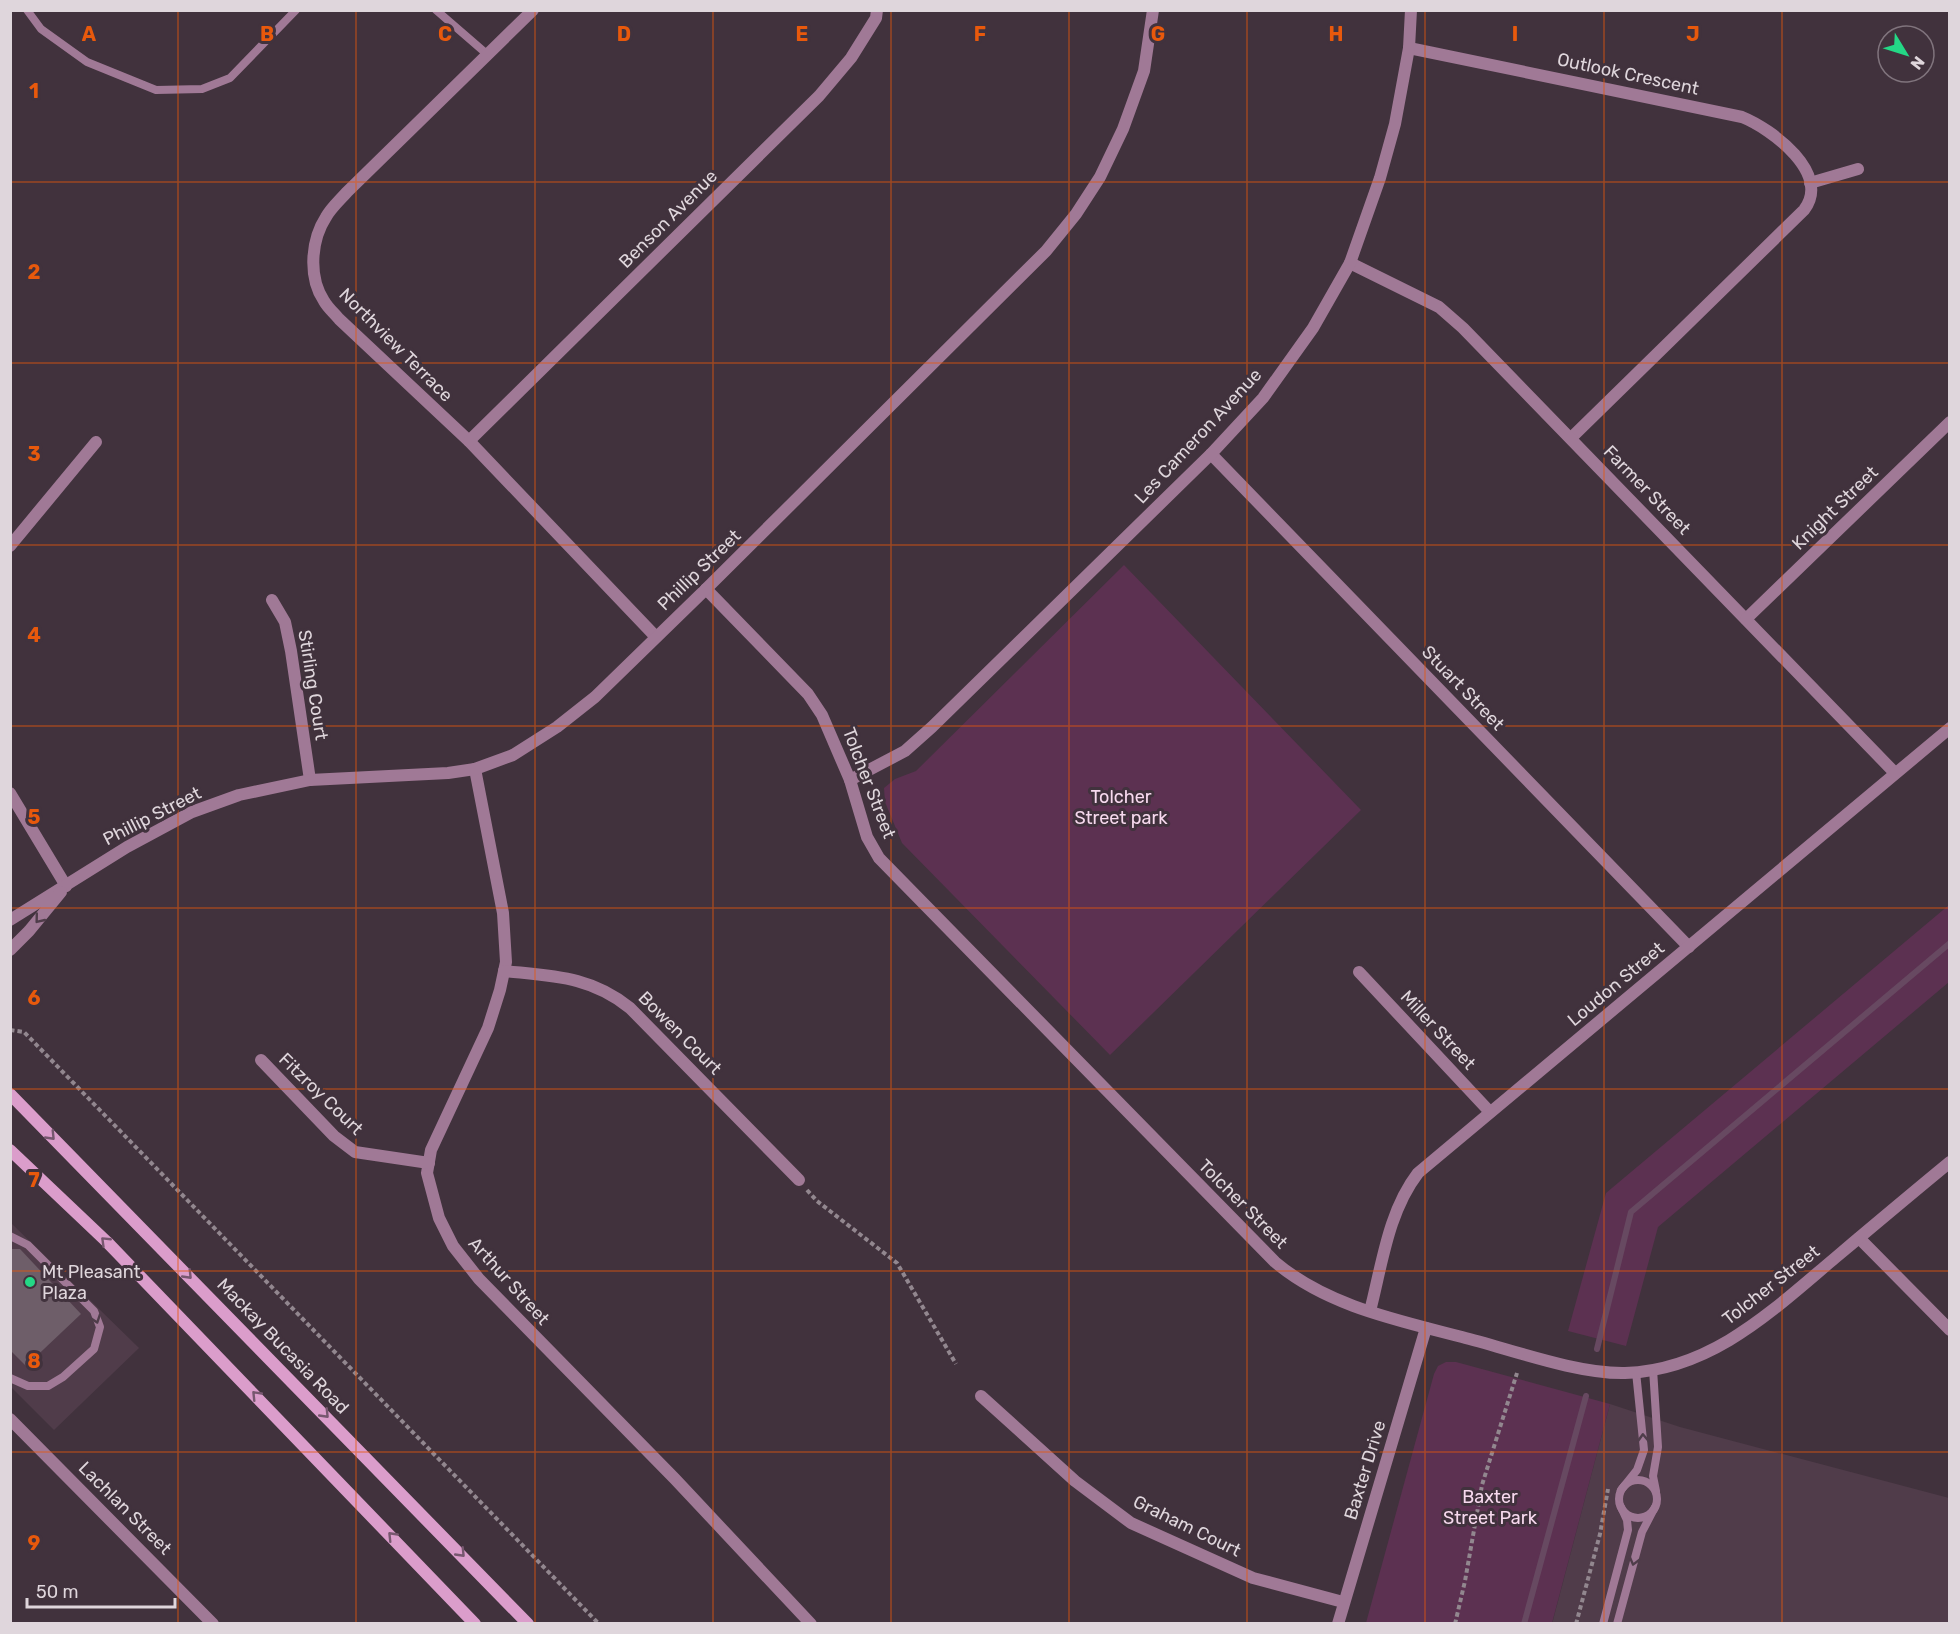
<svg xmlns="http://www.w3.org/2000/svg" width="1960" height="1634" viewBox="0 0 1960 1634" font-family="Rubik,sans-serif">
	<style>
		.built { fill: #503c4a }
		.green { fill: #5c3151 }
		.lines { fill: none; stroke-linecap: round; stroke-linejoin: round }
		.stream { stroke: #674961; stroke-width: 6 }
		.building { fill: #6e5e69 }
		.path { stroke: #92878f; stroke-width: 4; stroke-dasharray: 4.5 3; stroke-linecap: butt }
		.service { stroke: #a07996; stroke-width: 8 }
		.minor { stroke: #a07996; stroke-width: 12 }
		.tertiary { stroke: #a07996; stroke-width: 12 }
		.secondary { stroke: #db9dcb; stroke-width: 12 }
		.oneway { stroke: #4f3d4a }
		.oneway2 { stroke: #77576f }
		.grid { fill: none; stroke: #e8590c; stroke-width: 1.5; stroke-opacity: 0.55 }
		.poi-dot { fill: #24d886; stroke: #41323d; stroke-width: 2 }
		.labels { text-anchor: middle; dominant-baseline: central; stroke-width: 6; stroke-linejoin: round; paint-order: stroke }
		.street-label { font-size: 18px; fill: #dfd6dc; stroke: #41323d }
		.park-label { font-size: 18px; fill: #f7d9ee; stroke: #41323d }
		.poi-label { font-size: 18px; fill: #dfd6dc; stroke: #41323d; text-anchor: start }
		.grid-label { font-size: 20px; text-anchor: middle; font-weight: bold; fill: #e8590c; stroke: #41323d; stroke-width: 6; stroke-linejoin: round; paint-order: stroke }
	</style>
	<rect width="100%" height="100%" fill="#41323d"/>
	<g class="built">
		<path d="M10 1222 139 1348 54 1430 11 1387Z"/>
		<path d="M1610 1404 1680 1427 1949 1498V1623L1552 1624Z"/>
	</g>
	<g class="green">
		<path d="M1124 565 1361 810 1110 1055 902 843 885 802 884 788 895 779 916 771Z"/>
		<path d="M1949 905V982L1658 1227 1626 1346 1568 1331 1606 1193Z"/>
		<path d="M1446 1362H1456L1610 1404 1552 1623H1366L1434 1374 1438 1366Z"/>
	</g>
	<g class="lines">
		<g class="stream">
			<path d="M1597 1349 1631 1212 1950 943"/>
			<path d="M1524 1624 1586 1396"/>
		</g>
	</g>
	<path class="building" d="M10 1249H20L81 1314 26 1366 10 1350Z"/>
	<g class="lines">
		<g class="path">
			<path d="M10 1030 24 1032 599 1624"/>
			<path d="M807 1190 817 1201 897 1263 956 1364"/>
			<path d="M1455 1624 1465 1581 1482 1485 1517 1373"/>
			<path d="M1576 1624 1600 1534 1608 1489"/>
		</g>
		<g class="service">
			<path d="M27 10 41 29 87 62 156 90 202 89 230 78 296 10"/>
			<path d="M436 10 488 55"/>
			<path d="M10 1236 28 1245 94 1311 100 1327 94 1349 63 1377 48 1386H28L10 1378"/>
			<path d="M1653 1369 1658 1447 1653 1476 1656 1491"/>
			<circle cx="1638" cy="1499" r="19"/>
			<path d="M1621 1490 1637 1470 1644 1450 1636 1372"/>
			<path d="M1603 1624 1628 1530 1627 1520 1621 1507"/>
			<path d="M1617 1624 1642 1532 1655 1507"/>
		</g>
		<g class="minor">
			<path d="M533 10 347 192C340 200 331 208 326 217 311 240 308 277 324 301 328 308 334 313 339 319L469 441 656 637"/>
			<path d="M1409 48 1742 117C1772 129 1832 174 1804 210L1571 438"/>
			<path d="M1810 183 1858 169"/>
			<path d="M1350 263 1439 307 1463 328 1895 773"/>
			<path d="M469 441 819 96 851 58 876 18 877 10"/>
			<path d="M1211 454 1689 947"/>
			<path d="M10 546 96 442"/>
			<path d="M272 600 285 622 291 651 310 780"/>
			<path d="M1746 619 1950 422"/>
			<path d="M475 769 503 913 506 962 500 990 488 1028 431 1150 427 1173 439 1218 453 1246 479 1279 675 1479 811 1624"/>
			<path d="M850 780 905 751 932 727 1211 454 1263 398 1313 328 1350 263 1380 178 1395 124 1409 48 1411 10"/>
			<path d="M10 793 66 886"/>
			<path d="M504 971C552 976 591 976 630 1008L799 1180"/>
			<path d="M1359 972 1490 1112"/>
			<path d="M261 1060 334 1136 355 1152 429 1163"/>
			<path d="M1859 1238 1950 1330"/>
			<path d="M1370 1311C1382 1265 1388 1212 1418 1173L1950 728"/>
			<path d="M981 1396 1075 1481 1131 1523 1253 1578 1343 1602"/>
			<path d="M10 1419 213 1624"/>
		</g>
		<g class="tertiary">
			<path d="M706 589 808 694 822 715 850 780 867 837 879 858 1275 1262C1327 1306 1397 1320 1462 1337 1510 1349 1576 1374 1625 1373 1712 1370 1773 1310 1835 1258 1873 1226 1911 1194 1950 1162"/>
			<path d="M10 920 127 847 192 812 239 795 310 780 448 773 475 769 513 755 557 727 595 697 706 589 1046 251 1076 214 1100 177 1123 129 1144 71 1153 10"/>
			<path d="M10 950 29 931 61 892"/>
			<path d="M1338 1624 1426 1328"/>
		</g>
		<g class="secondary">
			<path d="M10 1094 528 1624"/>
			<path d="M10 1150 107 1242 475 1624"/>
		</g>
	</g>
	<defs><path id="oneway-chevron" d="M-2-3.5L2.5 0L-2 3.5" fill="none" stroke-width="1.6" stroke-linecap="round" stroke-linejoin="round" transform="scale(1.5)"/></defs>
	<g class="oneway">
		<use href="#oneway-chevron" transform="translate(39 919) rotate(129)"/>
		<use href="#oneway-chevron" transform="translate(96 1319) rotate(71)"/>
		<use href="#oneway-chevron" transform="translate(1643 1438) rotate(-92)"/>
		<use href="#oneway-chevron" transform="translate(1634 1561) rotate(105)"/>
	</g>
	<g class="oneway2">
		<use href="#oneway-chevron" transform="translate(51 1136) rotate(46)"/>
		<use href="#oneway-chevron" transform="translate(105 1241) rotate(-136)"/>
		<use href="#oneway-chevron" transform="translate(188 1275) rotate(46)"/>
		<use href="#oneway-chevron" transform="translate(256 1395) rotate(-134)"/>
		<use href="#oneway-chevron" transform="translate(325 1414) rotate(46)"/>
		<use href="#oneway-chevron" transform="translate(392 1536) rotate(-134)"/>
		<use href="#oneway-chevron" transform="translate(461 1553) rotate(46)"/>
	</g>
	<path class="grid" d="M178 10V1624M356 10V1624M535 10V1624M713 10V1624M891 10V1624M1069 10V1624M1247 10V1624M1425 10V1624M1604 10V1624M1782 10V1624M10 182H1950M10 363H1950M10 545H1950M10 726H1950M10 908H1950M10 1089H1950M10 1271H1950M10 1452H1950"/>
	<circle class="poi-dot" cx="30" cy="1282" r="6"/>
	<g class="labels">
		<g class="street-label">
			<text transform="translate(1628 74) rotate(12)">Outlook Crescent</text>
			<text transform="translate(668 219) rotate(-45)">Benson Avenue</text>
			<text transform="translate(396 345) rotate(45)">Northview Terrace</text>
			<text transform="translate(1198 436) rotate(-47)">Les Cameron Avenue</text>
			<text transform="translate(1647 490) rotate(46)">Farmer Street</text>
			<text transform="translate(1835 508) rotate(-44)">Knight Street</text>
			<text transform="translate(699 570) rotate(-44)">Phillip Street</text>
			<text transform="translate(313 685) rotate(81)">Stirling Court</text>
			<text transform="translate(1463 688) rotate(46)">Stuart Street</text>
			<text transform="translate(869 783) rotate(69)">Tolcher Street</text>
			<text transform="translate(152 816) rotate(-27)">Phillip Street</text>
			<text transform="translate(1616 984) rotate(-40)">Loudon Street</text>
			<text transform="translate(1438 1030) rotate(47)">Miller Street</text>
			<text transform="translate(680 1033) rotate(45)">Bowen Court</text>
			<text transform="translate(321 1094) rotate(44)">Fitzroy Court</text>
			<text transform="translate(1243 1204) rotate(45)">Tolcher Street</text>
			<text transform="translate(509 1281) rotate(48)">Arthur Street</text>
			<text transform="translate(1771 1285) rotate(-38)">Tolcher Street</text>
			<text transform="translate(283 1346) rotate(46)">Mackay Bucasia Road</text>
			<text transform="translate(1365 1470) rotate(-73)">Baxter Drive</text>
			<text transform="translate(125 1508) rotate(45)">Lachlan Street</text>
			<text transform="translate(1187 1526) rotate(26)">Graham Court</text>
		</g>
		<g class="park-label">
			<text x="1121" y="797">Tolcher<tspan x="1121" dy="21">Street park</tspan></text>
			<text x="1490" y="1497">Baxter<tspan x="1490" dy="21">Street Park</tspan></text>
		</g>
		<g class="poi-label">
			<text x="42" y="1272">Mt Pleasant<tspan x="42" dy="21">Plaza</tspan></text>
		</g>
	</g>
	<g class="grid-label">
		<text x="89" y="41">A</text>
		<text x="267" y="41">B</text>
		<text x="445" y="41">C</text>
		<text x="624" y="41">D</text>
		<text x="802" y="41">E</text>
		<text x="980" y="41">F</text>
		<text x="1158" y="41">G</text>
		<text x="1336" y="41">H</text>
		<text x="1515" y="41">I</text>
		<text x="1693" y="41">J</text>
		<text x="34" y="98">1</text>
		<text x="34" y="279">2</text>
		<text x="34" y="461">3</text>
		<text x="34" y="642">4</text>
		<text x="34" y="824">5</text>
		<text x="34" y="1005">6</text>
		<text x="34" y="1187">7</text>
		<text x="34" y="1368">8</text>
		<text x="34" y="1550">9</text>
	</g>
	<rect width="1960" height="1634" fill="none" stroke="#dfd6dc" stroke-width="24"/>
	<g transform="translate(1906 54) rotate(128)"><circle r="28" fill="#41323d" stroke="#80747d" stroke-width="1.5"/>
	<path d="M0-4.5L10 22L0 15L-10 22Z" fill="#24d886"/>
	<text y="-9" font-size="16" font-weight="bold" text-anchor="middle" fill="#dfd6dc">N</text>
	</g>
	<path d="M27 1598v9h148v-9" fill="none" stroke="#dfd6dc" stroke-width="3"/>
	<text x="36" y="1598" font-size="18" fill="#dfd6dc" stroke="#41323d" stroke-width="4.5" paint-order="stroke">50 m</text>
</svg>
